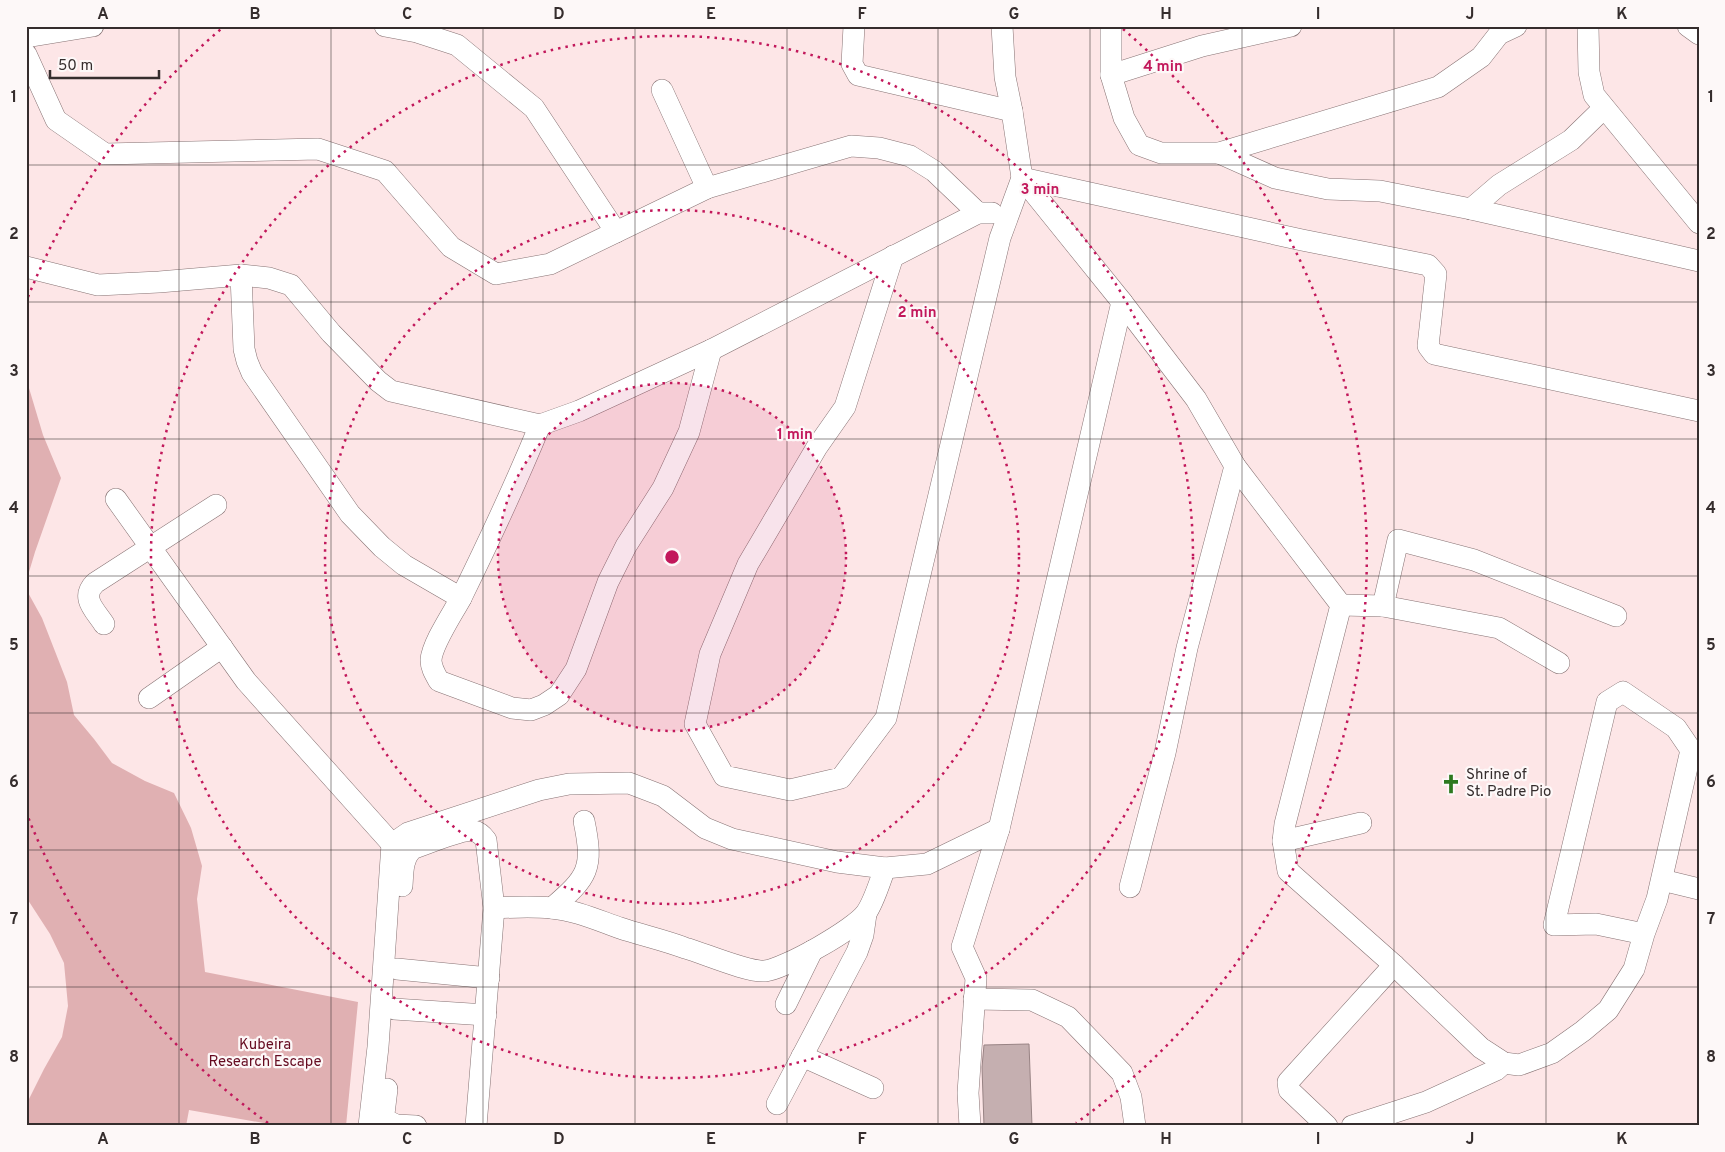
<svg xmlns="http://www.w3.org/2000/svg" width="1725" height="1152" viewBox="0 0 1725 1152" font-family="Overpass,sans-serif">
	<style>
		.green { fill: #e0b0b2 }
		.building { fill: #c5afb0; stroke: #988384 }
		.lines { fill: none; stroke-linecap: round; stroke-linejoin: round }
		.minor-casing { stroke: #877374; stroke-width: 22 }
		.minor { stroke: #fff; stroke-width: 21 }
		.grid { fill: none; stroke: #352d2d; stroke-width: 1; stroke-opacity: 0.55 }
		.ring { fill: none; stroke: #c2185b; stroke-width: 2.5; stroke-dasharray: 2.5 5 }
		.labels { text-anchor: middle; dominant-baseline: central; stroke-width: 4.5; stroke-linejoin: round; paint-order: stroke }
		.poi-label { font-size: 15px; fill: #352d2d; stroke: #fdf8f8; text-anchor: start }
		.park-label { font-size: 15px; fill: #660c21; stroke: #fdf8f8 }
		.centre { fill: #c2185b; stroke: #fdf8f8; stroke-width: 2.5 }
		.ring-label { font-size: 15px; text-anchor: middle; font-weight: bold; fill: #c2185b; stroke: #fdf8f8; stroke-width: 4.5; stroke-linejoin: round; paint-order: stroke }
		.neatline { fill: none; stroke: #352d2d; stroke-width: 2 }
		.grid-label { font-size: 16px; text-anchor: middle; font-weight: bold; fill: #352d2d }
	</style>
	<rect width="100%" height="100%" fill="#fde6e7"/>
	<g class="green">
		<path d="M26 378 43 435 61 478 35 552 26 582Z"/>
		<path d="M26 589 42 618 67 682 74 715 94 739 112 763 145 781 174 793 191 828 202 866 197 899 205 972 358 1002 346 1126H281L189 1110 186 1126H26V1105L44 1069 62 1037 68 1006 64 963 50 934 26 897Z"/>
	</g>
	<path class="building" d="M1029 1044 1032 1126H984L982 1067 984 1045Z"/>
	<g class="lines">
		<defs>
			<g id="minor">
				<path d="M385 26 417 32 457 45 534 108 616 232"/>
				<path d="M854 26 852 64 858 75 1012 111"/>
				<path d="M1002 26 1005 77 1012 111 1022 178 1122 302 1196 399 1235 466 1341 605 1285 824 1283 841 1288 871 1394 965 1481 1048 1504 1063 1519 1065 1552 1053 1583 1031 1608 1010 1634 969 1644 934 1657 899 1691 750 1676 728 1623 692 1607 702 1554 925 1596 924 1644 934"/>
				<path d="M1111 26V75L1124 118 1139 145 1161 153H1219L1438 87 1481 57 1499 34 1516 26"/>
				<path d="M1588 26 1589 72 1594 95 1699 223"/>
				<path d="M1688 26 1699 34"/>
				<path d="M26 37 93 26"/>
				<path d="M26 54 56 120 105 154 318 149 385 171 451 247 496 274 550 264 707 188 851 146 879 148 910 156 934 171 978 213"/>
				<path d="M1111 75 1202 46 1291 26"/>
				<path d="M662 90 707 188"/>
				<path d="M1219 153 1275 178 1328 189 1380 191 1471 209 1699 261"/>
				<path d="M1471 209 1499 185 1571 140 1604 108"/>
				<path d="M893 256 845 407 817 447 748 564 710 654 695 724 724 776 790 790 841 778 886 718 1000 238 1022 178 1302 240 1428 265 1436 274 1428 346 1434 354 1699 411"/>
				<path d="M26 267 98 285 159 282 241 275 269 278 291 285 331 333 378 381 391 391 540 425 579 411 711 350 978 213H992"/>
				<path d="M241 275 244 349 247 361 252 373 350 514 382 547 404 565 461 598"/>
				<path d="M540 425C516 483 489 541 461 598 453 613 432 644 431 660 431 668 435 674 439 681L512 708 531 710 544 705 559 695 576 669 608 582 626 546 663 488 689 432 711 350"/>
				<path d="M116 499 246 681 392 844"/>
				<path d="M1341 605 1383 606 1499 628 1559 663"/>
				<path d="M1383 606 1398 540 1474 560 1616 616"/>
				<path d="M104 624C95 610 80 598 95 583L216 505"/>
				<path d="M149 698 222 647"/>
				<path d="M1283 841 1361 823"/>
				<path d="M1662 880 1699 889"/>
				<path d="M402 886C403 873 402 859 412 849 424 845 463 828 474 831 479 832 483 836 486 840L494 908 476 1126"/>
				<path d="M1130 887 1165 753 1187 648 1235 466"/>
				<path d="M494 908C513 907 532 906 551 908 575 910 597 920 620 928 641 935 664 940 685 948 703 953 749 973 765 971 784 969 855 929 866 913 874 902 880 881 885 868"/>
				<path d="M552 908C588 877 594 869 584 821"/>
				<path d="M397 969 489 978"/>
				<path d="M974 999 1032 1000 1068 1017 1122 1073 1131 1097 1135 1126"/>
				<path d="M786 1004 812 951"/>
				<path d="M394 1009 486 1015"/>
				<path d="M802 1056 873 1088"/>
				<path d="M387 1089 384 1114 386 1120 396 1125 416 1126"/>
				<path d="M777 1104 857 952 863 935 866 914"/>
				<path d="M369 1126 378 1047 392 844 408 833 539 790 569 784 629 783 663 796 705 828 732 839 837 862 885 868 927 864 999 829 1122 302"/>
				<path d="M970 1126 968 1093 976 978 962 947 999 829"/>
				<path d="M1327 1126 1289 1090 1288 1082 1394 965"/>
				<path d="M1352 1126 1426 1102 1496 1070 1504 1063"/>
			</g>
		</defs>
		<use href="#minor" class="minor-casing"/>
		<use href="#minor" class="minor"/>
	</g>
	<path class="grid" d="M179 26V1126M331 26V1126M483 26V1126M635 26V1126M787 26V1126M938 26V1126M1090 26V1126M1242 26V1126M1394 26V1126M1546 26V1126M26 165H1699M26 302H1699M26 439H1699M26 576H1699M26 713H1699M26 850H1699M26 987H1699"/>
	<circle cx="672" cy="557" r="174" fill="#c2185b" fill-opacity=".12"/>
	<g class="ring">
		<circle cx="672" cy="557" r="174"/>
		<circle cx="672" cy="557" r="347"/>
		<circle cx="672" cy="557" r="521"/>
		<path d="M268 1123A695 695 0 0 1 28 817M28 297A695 695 0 0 1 221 29M1123 29A695 695 0 0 1 1076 1123"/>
	</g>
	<defs>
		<symbol id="church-bare" viewBox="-9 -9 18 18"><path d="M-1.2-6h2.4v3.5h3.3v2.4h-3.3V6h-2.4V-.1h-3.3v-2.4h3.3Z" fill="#2d791f" stroke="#fdf8f8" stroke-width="2.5" paint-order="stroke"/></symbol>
	</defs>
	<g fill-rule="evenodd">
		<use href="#church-bare" x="1437" y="770" width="28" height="28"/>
	</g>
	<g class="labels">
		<g class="poi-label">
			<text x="1466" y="775">Shrine of<tspan x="1466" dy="17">St. Padre Pio</tspan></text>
		</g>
		<g class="park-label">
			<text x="265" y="1045">Kubeira<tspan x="265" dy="17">Research Escape</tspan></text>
		</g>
	</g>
	<circle cx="672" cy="557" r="8" class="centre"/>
	<g class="ring-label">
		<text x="1163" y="71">4 min</text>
		<text x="1040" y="194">3 min</text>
		<text x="917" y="317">2 min</text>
		<text x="795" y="439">1 min</text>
	</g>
	<rect width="1725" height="1152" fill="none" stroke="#fdf8f8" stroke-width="55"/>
	<path d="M50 70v8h109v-8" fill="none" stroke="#352d2d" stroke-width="2.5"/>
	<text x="58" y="70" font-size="15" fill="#352d2d" stroke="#fdf8f8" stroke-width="4" paint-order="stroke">50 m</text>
	<rect x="28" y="28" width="1670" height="1096" class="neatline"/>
	<g class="grid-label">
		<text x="103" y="19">A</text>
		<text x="255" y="19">B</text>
		<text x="407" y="19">C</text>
		<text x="559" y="19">D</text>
		<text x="711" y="19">E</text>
		<text x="862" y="19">F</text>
		<text x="1014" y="19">G</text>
		<text x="1166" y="19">H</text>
		<text x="1318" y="19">I</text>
		<text x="1470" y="19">J</text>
		<text x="1622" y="19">K</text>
		<text x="14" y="102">1</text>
		<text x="1711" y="102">1</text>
		<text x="14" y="239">2</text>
		<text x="1711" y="239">2</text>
		<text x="14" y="376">3</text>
		<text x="1711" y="376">3</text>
		<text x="14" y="513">4</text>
		<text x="1711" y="513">4</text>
		<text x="14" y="650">5</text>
		<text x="1711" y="650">5</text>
		<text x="14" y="787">6</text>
		<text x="1711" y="787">6</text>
		<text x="14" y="924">7</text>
		<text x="1711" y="924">7</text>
		<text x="14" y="1062">8</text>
		<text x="1711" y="1062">8</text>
		<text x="103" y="1144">A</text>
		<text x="255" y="1144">B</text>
		<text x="407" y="1144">C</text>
		<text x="559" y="1144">D</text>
		<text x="711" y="1144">E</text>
		<text x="862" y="1144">F</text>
		<text x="1014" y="1144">G</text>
		<text x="1166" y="1144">H</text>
		<text x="1318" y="1144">I</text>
		<text x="1470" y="1144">J</text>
		<text x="1622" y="1144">K</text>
	</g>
</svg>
